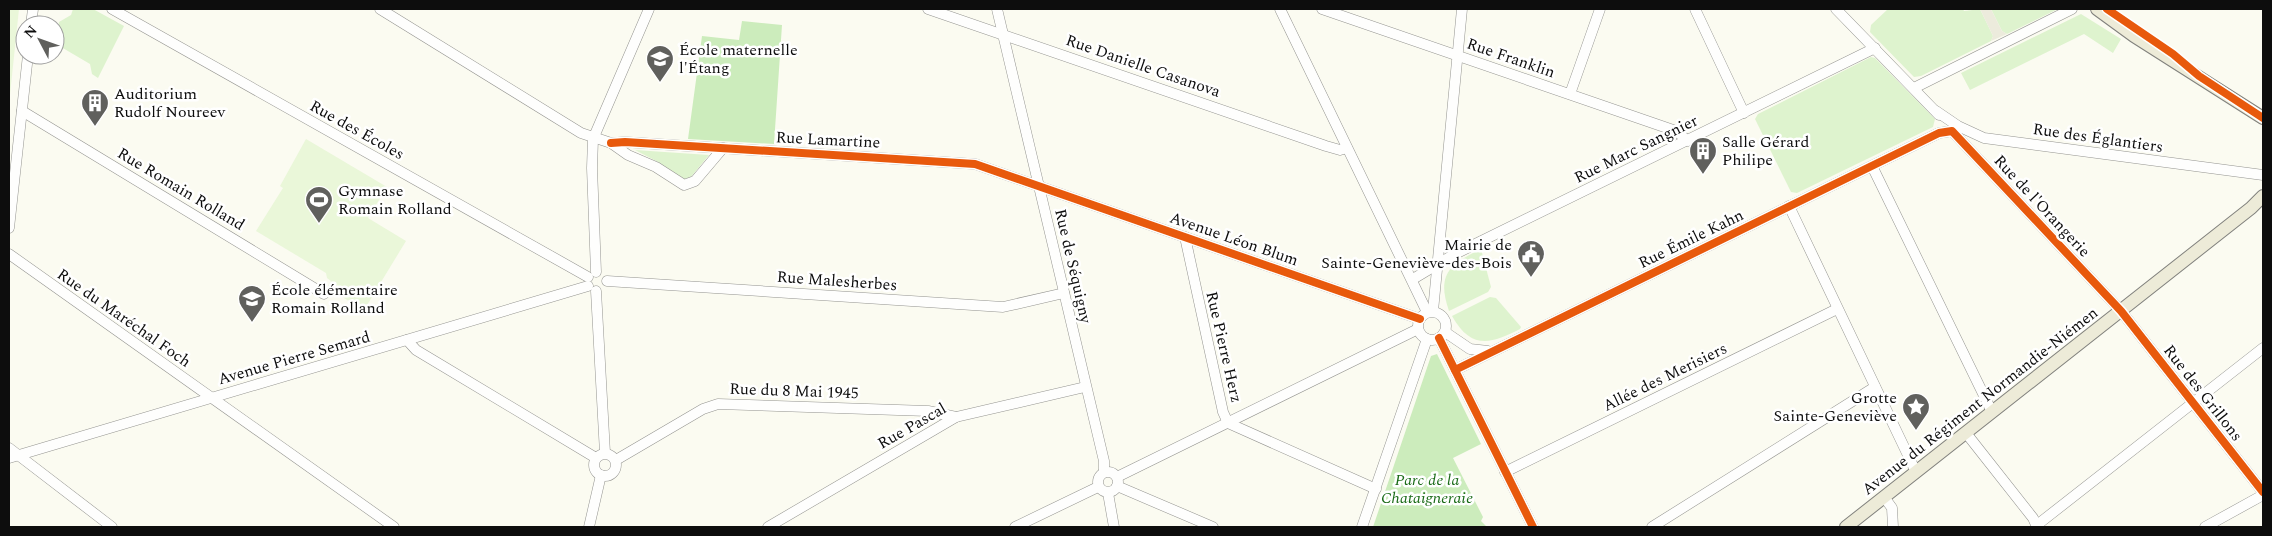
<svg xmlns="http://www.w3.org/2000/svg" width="2272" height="536" viewBox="0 0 2272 536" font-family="Spectral,serif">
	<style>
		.green { fill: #def3ce }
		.forest { fill: #ccecbc }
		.pitch { fill: #eaf7d9 }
		.plaza { fill: #ecebdc }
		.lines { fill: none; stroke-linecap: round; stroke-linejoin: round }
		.minor-casing { stroke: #949490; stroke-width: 11 }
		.major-casing { stroke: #81817d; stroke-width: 14 }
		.minor { stroke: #fefefd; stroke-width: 10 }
		.major { stroke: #edebd8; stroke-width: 12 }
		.cycleway-casing { stroke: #fff; stroke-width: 11 }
		.cycleway { stroke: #e8590c; stroke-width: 8 }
		.labels { text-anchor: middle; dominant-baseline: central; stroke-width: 5; stroke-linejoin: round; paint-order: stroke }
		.poi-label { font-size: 16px; fill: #0d0d0d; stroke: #fff; text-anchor: start }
		.street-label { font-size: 16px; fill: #0d0d0d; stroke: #fff }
		.park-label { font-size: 16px; font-style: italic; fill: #1a6b17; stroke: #fff }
	</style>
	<rect width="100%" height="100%" fill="#fbfbf1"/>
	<g class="green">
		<path d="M73 9H93L124 26 98 78 92 74 90 64 56 44 59 22 71 15Z"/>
		<path d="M1888 9H1963L1964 11 1980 9 1993 36 1991 41 1921 76 1914 77 1870 32 1871 25Z"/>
		<path d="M1991 9H2058L2007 34 2002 31Z"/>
		<path d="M2081 14 2121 39 2113 53 2084 34 1970 90 1961 73Z"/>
		<path d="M1871 57 1875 58 1935 119 1933 127 1797 193 1791 192 1755 119 1758 114Z"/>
		<path d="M635 150 709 155 690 178 684 179 658 162Z"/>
		<path d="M1481 249 1491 287 1488 292 1449 311C1436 274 1450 264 1481 249Z"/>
		<path d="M1490 297 1496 298 1521 327 1520 329C1491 344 1471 350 1452 316Z"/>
	</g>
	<g class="forest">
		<path d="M742 21 782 25 774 144 688 139 702 36 739 40Z"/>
		<path d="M1437 354 1481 444 1453 458 1483 517 1481 521 1487 527H1373L1431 356Z"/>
	</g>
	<g class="pitch">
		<path d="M9 9H19L9 104Z"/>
		<path d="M306 139 387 187 368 218 406 241 364 310 327 288 331 281 327 278 326 273 256 231 283 188 280 186Z"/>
	</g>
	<path class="plaza" d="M1980 9H1991L2002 31 2007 34 1991 41 1993 36Z"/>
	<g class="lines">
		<defs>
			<g id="minor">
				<path d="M112 9 588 277"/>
				<path d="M380 9 581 133 611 143 628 155 656 167 684 185 695 181 723 148"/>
				<path d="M928 9 1326 146 1340 150 1347 148"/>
				<path d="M997 9 1104 461V472"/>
				<path d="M1280 9 1427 312"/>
				<path d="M1322 9 1676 131 1688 141"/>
				<path d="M1695 9 1744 113"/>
				<path d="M1836 9 1939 115"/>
				<path d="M31 25 33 9"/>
				<path d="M1914 88 2072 9"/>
				<path d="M1570 94 1600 9"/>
				<path d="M22 111 324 294"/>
				<path d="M1936 111 1958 126 1984 138 2263 175"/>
				<path d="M611 143 625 142 975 164 1420 319"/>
				<path d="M1872 166 1992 412"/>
				<path d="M1789 206 1916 472"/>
				<path d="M9 228 28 55"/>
				<path d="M1185 237 1223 412 1228 423 1376 489"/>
				<path d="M9 254 394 527"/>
				<path d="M596 272 592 168 593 139 649 9"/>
				<path d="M1413 279 1453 255 1875 48"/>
				<path d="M607 281 1003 307 1064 293"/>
				<path d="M596 291 605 453"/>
				<path d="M1433 311 1462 9"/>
				<circle cx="1432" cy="326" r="14"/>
				<path d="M1445 332 1470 349 1488 351"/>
				<path d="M1439 338 1533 527"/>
				<path d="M407 340 416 350 596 458"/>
				<path d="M1455 370 1939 133 1952 131 2121 311 2263 492"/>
				<path d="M1966 433 2033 518 2037 527"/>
				<path d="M9 448 112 527"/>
				<circle cx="605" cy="465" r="11"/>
				<path d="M9 458 588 286"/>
				<path d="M616 460 703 409 718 404 928 411 956 417"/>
				<circle cx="1108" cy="482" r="10"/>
				<path d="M1505 472 1837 309"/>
				<path d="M1117 477 1418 329"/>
				<path d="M1117 486 1213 527"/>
				<path d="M1108 493 1114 527"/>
				<path d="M1884 497 1892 508 1893 527"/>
				<path d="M2037 525 2263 348"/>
				<path d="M589 527 601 475"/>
				<path d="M768 527 956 417 1085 387"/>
				<path d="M1015 527 1098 487"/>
				<path d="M1362 527 1427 339"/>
				<path d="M1652 527 1875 387"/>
				<path d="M2205 527 2263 495"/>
			</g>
			<g id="major">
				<path d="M2097 9 2134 36 2263 118"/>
				<path d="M1846 527 2251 208 2263 196"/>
			</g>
		</defs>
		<use href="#minor" class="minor-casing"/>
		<use href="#major" class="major-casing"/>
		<use href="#minor" class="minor"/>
		<use href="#major" class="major"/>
		<defs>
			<g id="cycleway">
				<path d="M2107 9 2173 54 2199 76 2263 118"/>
				<path d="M611 143 625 142 975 164 1420 319"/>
				<path d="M1439 338 1533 527"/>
				<path d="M1455 370 1939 133 1952 131 2121 311 2263 492"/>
			</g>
		</defs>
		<use href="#cycleway" class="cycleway-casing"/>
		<use href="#cycleway" class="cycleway"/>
	</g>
	<defs>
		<symbol id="school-pin" viewBox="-11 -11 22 30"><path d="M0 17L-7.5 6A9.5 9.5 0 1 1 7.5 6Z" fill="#60605d" stroke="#fff"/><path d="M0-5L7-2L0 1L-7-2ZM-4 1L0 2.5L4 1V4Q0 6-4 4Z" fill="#fff"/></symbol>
		<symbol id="building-pin" viewBox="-11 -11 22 30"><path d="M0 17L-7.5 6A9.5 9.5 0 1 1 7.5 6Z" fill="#60605d" stroke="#fff"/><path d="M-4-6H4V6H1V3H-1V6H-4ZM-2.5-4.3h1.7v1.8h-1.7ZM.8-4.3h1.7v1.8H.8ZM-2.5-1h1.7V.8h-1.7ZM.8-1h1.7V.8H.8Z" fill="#fff"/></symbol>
		<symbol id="stadium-pin" viewBox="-11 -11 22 30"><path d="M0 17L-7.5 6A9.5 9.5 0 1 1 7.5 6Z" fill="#60605d" stroke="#fff"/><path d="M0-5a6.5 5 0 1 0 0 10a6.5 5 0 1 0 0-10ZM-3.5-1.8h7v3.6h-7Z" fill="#fff"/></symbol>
		<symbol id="civic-pin" viewBox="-11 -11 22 30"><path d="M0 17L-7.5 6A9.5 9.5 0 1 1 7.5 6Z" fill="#60605d" stroke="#fff"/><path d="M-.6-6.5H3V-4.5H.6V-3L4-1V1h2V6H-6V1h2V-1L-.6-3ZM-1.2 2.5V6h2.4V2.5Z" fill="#fff"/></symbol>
		<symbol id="sight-pin" viewBox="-11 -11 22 30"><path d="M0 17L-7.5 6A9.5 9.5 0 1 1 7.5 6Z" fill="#60605d" stroke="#fff"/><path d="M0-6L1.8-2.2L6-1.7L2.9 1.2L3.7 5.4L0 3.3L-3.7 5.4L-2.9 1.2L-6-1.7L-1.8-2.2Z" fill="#fff"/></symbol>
	</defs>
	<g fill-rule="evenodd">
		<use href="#school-pin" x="644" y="43" width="32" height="43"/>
		<use href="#building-pin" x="79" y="87" width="32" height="43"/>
		<use href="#building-pin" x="1687" y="135" width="32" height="43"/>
		<use href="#stadium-pin" x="303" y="184" width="32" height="43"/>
		<use href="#civic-pin" x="1515" y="238" width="32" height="43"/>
		<use href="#school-pin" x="236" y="283" width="32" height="43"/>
		<use href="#sight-pin" x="1900" y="391" width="32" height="43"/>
	</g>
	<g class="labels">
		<g class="poi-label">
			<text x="679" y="50">École maternelle<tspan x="679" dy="18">l'Étang</tspan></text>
			<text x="114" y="94">Auditorium<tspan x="114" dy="18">Rudolf Noureev</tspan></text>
			<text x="1722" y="142">Salle Gérard<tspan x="1722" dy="18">Philipe</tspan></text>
			<text x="338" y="191">Gymnase<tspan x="338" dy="18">Romain Rolland</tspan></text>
			<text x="1512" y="245" text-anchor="end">Mairie de<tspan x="1512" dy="18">Sainte-Geneviève-des-Bois</tspan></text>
			<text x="271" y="290">École élémentaire<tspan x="271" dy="18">Romain Rolland</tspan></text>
			<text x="1897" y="398" text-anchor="end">Grotte<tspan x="1897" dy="18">Sainte-Geneviève</tspan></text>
		</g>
		<g class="street-label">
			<text transform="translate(1511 58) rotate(19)">Rue Franklin</text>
			<text transform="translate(1143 66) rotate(19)">Rue Danielle Casanova</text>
			<text transform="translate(357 130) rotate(29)">Rue des Écoles</text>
			<text transform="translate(2098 138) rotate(8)">Rue des Églantiers</text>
			<text transform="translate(828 140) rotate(3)">Rue Lamartine</text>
			<text transform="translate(1636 149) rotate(-26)">Rue Marc Sangnier</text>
			<text transform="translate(181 189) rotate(31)">Rue Romain Rolland</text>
			<text transform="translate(2042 206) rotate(47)">Rue de l'Orangerie</text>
			<text transform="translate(1234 239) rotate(19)">Avenue Léon Blum</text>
			<text transform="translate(1691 239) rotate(-26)">Rue Émile Kahn</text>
			<text transform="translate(1073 266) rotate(77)">Rue de Séquigny</text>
			<text transform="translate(837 281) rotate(4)">Rue Malesherbes</text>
			<text transform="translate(124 318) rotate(35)">Rue du Maréchal Foch</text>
			<text transform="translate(1224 347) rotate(77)">Rue Pierre Herz</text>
			<text transform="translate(294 358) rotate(-16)">Avenue Pierre Semard</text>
			<text transform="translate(1665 377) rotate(-26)">Allée des Merisiers</text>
			<text transform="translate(794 391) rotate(2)">Rue du 8 Mai 1945</text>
			<text transform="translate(2203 393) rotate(52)">Rue des Grillons</text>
			<text transform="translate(1980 401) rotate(-38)">Avenue du Régiment Normandie-Niémen</text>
			<text transform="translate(912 426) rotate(-30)">Rue Pascal</text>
		</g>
		<g class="park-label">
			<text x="1427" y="480">Parc de la<tspan x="1427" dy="18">Chataigneraie</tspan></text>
		</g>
	</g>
	<rect width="2272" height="536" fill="none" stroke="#0d0d0d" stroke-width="20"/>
	<g transform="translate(40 40) rotate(311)"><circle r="24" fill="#ffffff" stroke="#9e9e9e"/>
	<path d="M0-4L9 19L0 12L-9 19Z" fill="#60605d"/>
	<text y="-8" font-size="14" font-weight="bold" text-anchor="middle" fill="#0d0d0d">N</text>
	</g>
</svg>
